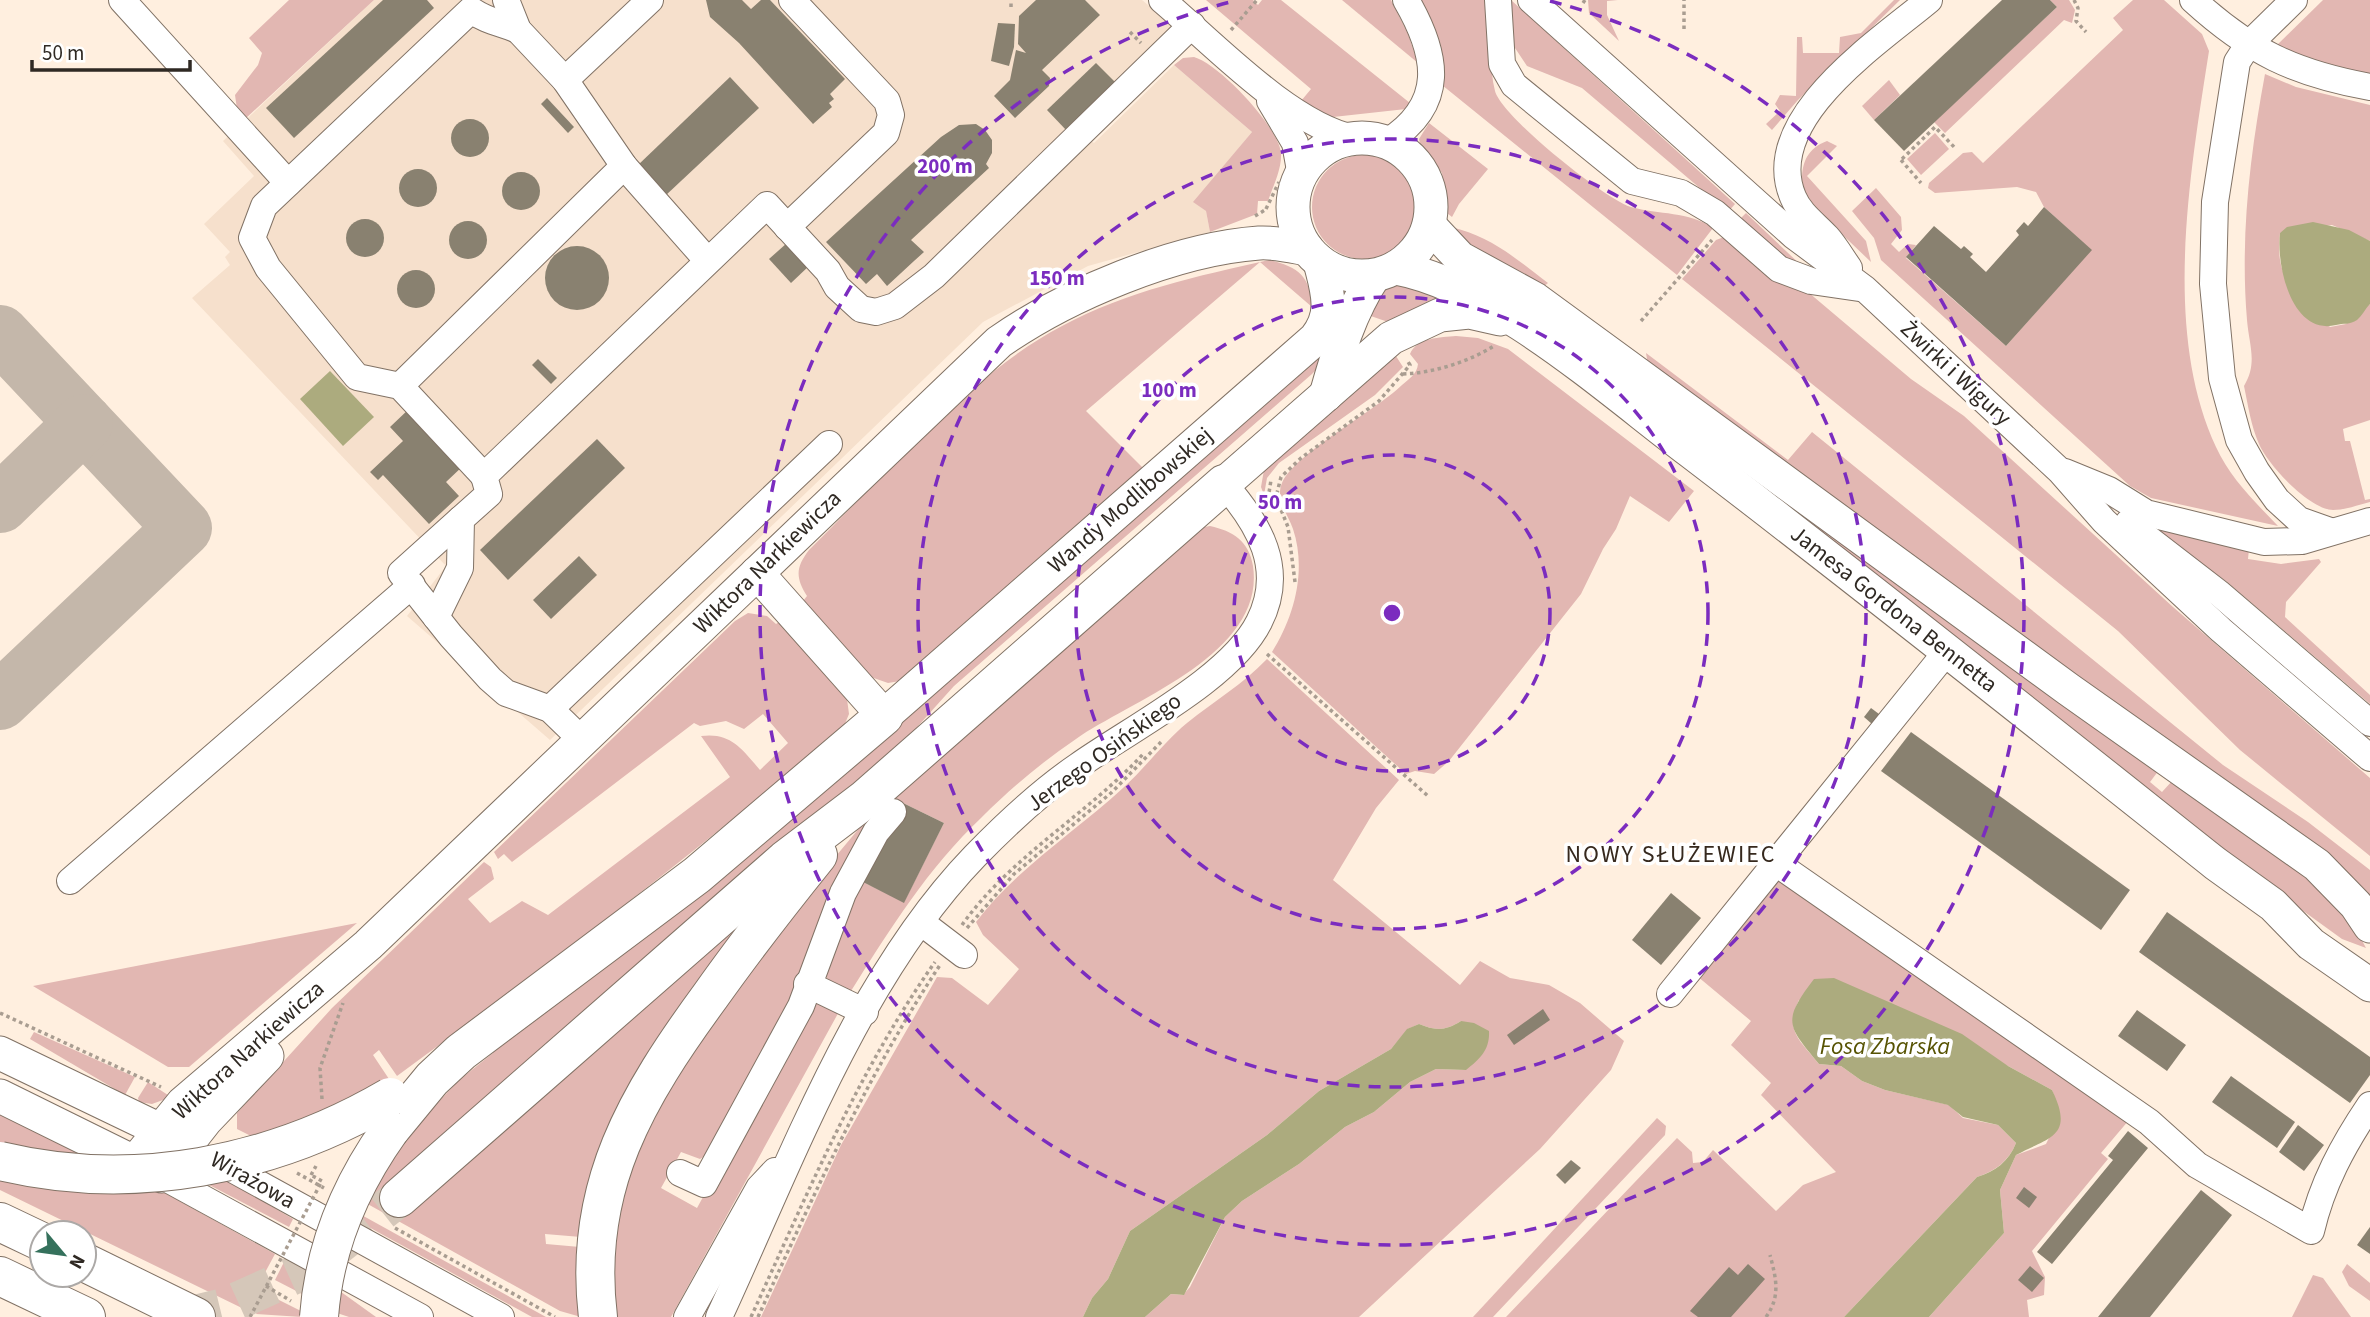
<svg xmlns="http://www.w3.org/2000/svg" width="2370" height="1317" viewBox="0 0 2370 1317" font-family="'Source Sans 3',sans-serif">
	<style>
		.built { fill: #f6e0cc; fill-rule: evenodd }
		.green { fill: #e2b7b2 }
		.water { fill: #acab7e }
		.lines { fill: none; stroke-linecap: round; stroke-linejoin: round }
		.taxiway { stroke: #c4b7aa; stroke-width: 58 }
		.building { fill: #898170 }
		.highway-tunnel { stroke: #d5c7b9; stroke-width: 38; stroke-dasharray: 38 19; stroke-linecap: butt }
		.minor-casing { stroke: #817265; stroke-width: 28 }
		.major-casing { stroke: #817265; stroke-width: 35 }
		.highway-casing { stroke: #817265; stroke-width: 40 }
		.path { stroke: #a99d91; stroke-width: 3.5; stroke-dasharray: 3.5 3.5; stroke-linecap: butt }
		.minor { stroke: #fff; stroke-width: 26 }
		.major { stroke: #fff; stroke-width: 33 }
		.highway { stroke: #fff; stroke-width: 38 }
		.highway-bridge-casing { stroke: #817265; stroke-width: 40; stroke-linecap: butt }
		.path-bridge { stroke: #a99d91; stroke-width: 3.5; stroke-dasharray: 3.5 3.5; stroke-linecap: butt }
		.highway-bridge { stroke: #fff; stroke-width: 38 }
		.ring { fill: none; stroke: #7b2cbf; stroke-width: 3.5; stroke-dasharray: 12 9 }
		.labels { text-anchor: middle; dominant-baseline: central; stroke-width: 7; stroke-linejoin: round; paint-order: stroke }
		.street-label { font-size: 23px; fill: #2f2923; stroke: #fff }
		.neighbourhood-label { font-size: 24px; letter-spacing: 2px; fill: #36291e; stroke: #fff }
		.water-label { font-size: 24px; font-style: italic; fill: #575303; stroke: #fff }
		.centre { fill: #7b2cbf; stroke: #fff; stroke-width: 3.5 }
		.ring-label { font-size: 21px; text-anchor: middle; font-weight: bold; fill: #7b2cbf; stroke: #fff; stroke-width: 7; stroke-linejoin: round; paint-order: stroke }
	</style>
	<rect width="100%" height="100%" fill="#ffefdf"/>
	<path class="built" d="M374 0H1142L1176 28 1091 141 1094 143 1174 65 1252 132 1194 202 1206 211 1210 232 1088 266 983 322 550 740 407 616 446 566 192 298 230 265 225 257 230 252 204 224 254 176 223 141ZM787 243 808 267 791 282Z"/>
	<g class="green">
		<path d="M289 0H374L245 119 237 109 235 95 258 65 262 53 249 38Z"/>
		<path d="M1206 0H1253L1258 5 1262 0H1281L1410 103 1406 109 1324 118 1301 101 1311 89Z"/>
		<path d="M1342 0H1391L1408 34 1418 63Z"/>
		<path d="M1417 0H1488C1496 30 1487 61 1495 91 1502 117 1605 199 1631 207 1659 215 1689 211 1713 228L1677 275 1442 85Z"/>
		<path d="M1509 0H1511L1735 204 1728 212 1582 88 1527 66 1513 45Z"/>
		<path d="M1588 0H1618L1607 1V15L1619 41 1589 13Z"/>
		<path d="M1894 0H1900L1798 100 1772 130 1766 124 1780 111 1775 104 1780 95 1796 96 1797 37H1802L1803 53H1839L1840 37 1861 33Z"/>
		<path d="M2050 0H2069L2075 10 2072 23 2064 20 1945 133 1934 122 2057 7Z"/>
		<path d="M2133 0H2164L2202 34 2209 51C2190 173 2162 331 2216 447 2230 478 2255 502 2278 526L2151 498 2130 486 1881 260 1874 238 1852 211 1876 188 1901 217 1902 230 1891 244 1899 252 1908 244 1916 245 1906 258 2006 346 2091 250 2044 207 2036 192 2017 187 1935 193 1928 188 1929 183 1963 153 1972 152 1983 163 2123 30 2113 18Z"/>
		<path d="M2323 0H2370V78L2275 47Z"/>
		<path d="M1194 57C1219 64 1278 126 1281 153 1282 169 1273 186 1268 201H1258L1257 214 1210 232 1206 211 1193 202 1252 132 1174 65 1183 58Z"/>
		<path d="M2265 74 2296 87 2370 105V241L2332 225 2280 233C2274 283 2298 293 2330 327L2346 324 2370 304V420L2343 429 2345 441H2350L2365 500 2370 499V502C2358 505 2345 510 2333 510 2309 509 2268 465 2259 444 2251 426 2248 405 2244 386 2258 363 2249 345 2247 320 2240 237 2250 155 2265 74Z"/>
		<path d="M1889 80 1900 95 1874 120 1862 106Z"/>
		<path d="M1429 123 1488 169 1459 204 1452 217 1447 213 1442 173 1420 144 1419 139Z"/>
		<path d="M1935 133 1949 149 1921 175 1907 159Z"/>
		<path d="M1827 141 1837 146 1807 176 1866 241 1871 262 1804 198C1800 175 1800 151 1827 141Z"/>
		<circle cx="1364" cy="207" r="52"/>
		<path d="M1746 213 1806 270 1793 266 1738 221Z"/>
		<path d="M1451 227C1492 237 1515 258 1548 283L1543 287 1475 252Z"/>
		<path d="M1724 237 1808 292 1911 379 1964 416 2173 607 2370 778V856L2240 750 2118 631 1682 279 1716 240Z"/>
		<path d="M1269 260C1299 267 1310 276 1312 307L1260 262 1086 411 1145 470 900 681 888 683 868 676 803 601 807 596C795 577 796 567 809 550 881 479 973 372 1062 326 1127 291 1198 276 1269 260Z"/>
		<path d="M1404 284 1447 301 1391 323 1365 314 1386 288Z"/>
		<path d="M1456 336 1478 338 1508 349 1694 491 1669 522 1630 496 1616 529 1603 549 1581 594 1449 761 1434 774 1415 771 1406 774 1272 652C1294 617 1307 571 1293 529 1288 514 1275 500 1282 483 1296 452 1374 412 1402 385 1409 379 1417 374 1418 364L1410 354C1416 338 1441 337 1456 336Z"/>
		<path d="M1330 338 1328 357 1312 374 954 686 741 923 581 1237 545 1234 546 1244 580 1247 581 1317 560 1311 364 1202 403 1140 458 1081 493 1053 494 1048Z"/>
		<path d="M1582 348 2159 770 2150 782 2162 792 2173 780C2238 826 2330 874 2366 948L2342 939 2248 871Z"/>
		<path d="M1394 353 1403 367 1375 395 1279 463 1267 478 1264 495 1261 487 1264 470Z"/>
		<path d="M1646 353 1788 460 1812 432 2223 765 2308 822 2370 870V900L2124 713 1648 365Z"/>
		<path d="M1210 526C1233 531 1249 541 1253 566 1266 654 1132 700 1076 739 1042 762 1011 788 982 817 928 868 890 929 851 991L829 983 822 966 863 882 904 902 944 823 903 803 714 1150 700 1159 681 1152 661 1188 697 1208 808 1006 822 1000 841 1008 671 1317H613L610 1299 621 1179 658 1096 811 886 866 820 1199 528Z"/>
		<path d="M2150 526 2249 549 2248 559 2281 564 2319 559 2321 562 2286 602 2285 617 2370 695V704L2227 582Z"/>
		<path d="M748 613 767 616 776 624 783 619 847 699 849 714 844 726C699 851 552 962 397 1076L379 1050 373 1055 391 1082 259 1140 237 1129V1113L332 1008 484 862 491 867 494 879 468 899 490 923 522 901 548 915 730 777 701 736C731 732 742 749 760 770L788 743 763 714 744 729 726 721 700 726 694 723 512 862 504 854 498 859 494 852 735 621Z"/>
		<path d="M1267 659 1399 780 1376 808 1333 880 1460 985 1480 961 1510 978 1549 985 1580 1003 1624 1041 1611 1070 1540 1149 1359 1317H1145L1171 1294 1183 1295 1190 1287 1225 1217 1242 1201 1299 1164 1345 1127 1374 1112 1410 1082 1436 1069 1466 1070 1461 1021C1445 1031 1436 1031 1419 1024L1408 1029 1391 1049 1319 1091 1267 1135 1130 1231 1108 1279 1092 1298 1083 1317H761L841 1145 937 977 952 978 988 1005 1019 969 983 935 976 922C1016 869 1074 833 1123 788 1145 768 1164 742 1187 723 1214 701 1242 685 1267 659Z"/>
		<path d="M1779 878 2129 1120 2101 1153 2108 1159 2032 1251 2045 1277 2044 1295 2027 1300 2029 1317H1929L2004 1233 2000 1190 2016 1155 2046 1144C2058 1120 2062 1117 2052 1090L2008 1066 1799 1000C1784 1031 1800 1040 1819 1064L1841 1066 1862 1081 1885 1090 1949 1105 1963 1118 1998 1125 2016 1143C2009 1161 1994 1172 1977 1177L1844 1317H1506L1677 1138 1692 1152 1693 1163 1703 1162 1713 1150 1776 1211 1803 1185 1836 1172 1761 1095 1771 1083 1731 1045 1751 1021 1697 976Z"/>
		<path d="M357 923 189 1067H168L33 986Z"/>
		<path d="M34 1032 135 1077 125 1095 30 1039Z"/>
		<path d="M148 1082 171 1097 152 1104 139 1102 138 1098Z"/>
		<path d="M0 1112 93 1156 0 1146Z"/>
		<path d="M1657 1118 1666 1126 1665 1135 1493 1317H1473Z"/>
		<path d="M0 1174 156 1188 275 1254 261 1280 258 1272 244 1278 252 1297 246 1310 0 1190Z"/>
		<path d="M218 1175 293 1219 289 1227 198 1179Z"/>
		<path d="M358 1213 546 1317H532L356 1220Z"/>
		<path d="M285 1260 308 1274 306 1296 275 1280Z"/>
		<path d="M2347 1264 2370 1283V1301L2349 1286 2342 1272Z"/>
		<path d="M2313 1275 2323 1278 2351 1317H2292Z"/>
		<path d="M337 1289 376 1317H349L334 1312Z"/>
		<path d="M267 1294 303 1312 302 1317 256 1314Z"/>
	</g>
	<g class="water">
		<path d="M2313 222 2349 230 2370 241V304C2365 309 2362 316 2357 320 2350 325 2343 323 2336 325 2291 336 2276 264 2280 233L2287 227Z"/>
		<path d="M330 371 374 417 343 446 300 399Z"/>
		<path d="M1834 978 1962 1034 2008 1066 2052 1090C2075 1137 2049 1137 2016 1155L2000 1190 2004 1233 1929 1317H1844L1977 1177C1995 1172 2009 1161 2016 1143L1998 1125 1963 1117 1948 1105 1885 1090 1862 1081 1841 1066 1819 1064C1788 1026 1781 1022 1814 979Z"/>
		<path d="M1461 1021 1474 1023 1489 1031C1490 1050 1480 1059 1466 1070L1436 1069 1410 1082 1374 1112 1345 1127 1299 1164 1242 1201 1225 1217 1184 1295 1171 1294 1145 1317H1083L1092 1298 1108 1279 1130 1231 1267 1135 1319 1091 1391 1049 1407 1029 1419 1024C1436 1031 1445 1031 1461 1021Z"/>
	</g>
	<g class="lines">
		<g class="taxiway">
			<path d="M0 334 183 528 0 701"/>
			<path d="M0 504 84 423"/>
		</g>
	</g>
	<g class="building">
		<path d="M383 0H427L434 8 294 138 266 108Z"/>
		<path d="M706 0H742L751 9 761 0H770L845 79 830 94 834 99 829 103 832 107 813 124 739 43 710 17Z"/>
		<path d="M1036 0H1085L1100 15 1042 70 1050 78 1049 86 1015 118 994 96 1010 80 1016 50 1026 53 1018 44 1019 16Z"/>
		<path d="M2002 0H2050L2057 7 1904 151 1874 120Z"/>
		<path d="M998 23 1015 24 1014 47 1009 66 991 61Z"/>
		<path d="M1096 63 1116 83 1067 131 1047 110Z"/>
		<path d="M730 77 759 108 665 196 637 166Z"/>
		<path d="M547 98 574 127 568 133 541 104Z"/>
		<circle cx="470" cy="138" r="19"/>
		<path d="M976 124 985 130 992 140V153L986 164 989 168 911 240 924 252 914 261 887 286 877 274 866 284 826 242 941 137 959 125Z"/>
		<circle cx="418" cy="188" r="19"/>
		<circle cx="521" cy="191" r="19"/>
		<path d="M2044 207 2092 250 2006 346 1906 257 1934 226 1961 249 1964 246 1973 254 1970 257 1986 272 2019 235 2016 231 2024 222 2028 226Z"/>
		<circle cx="365" cy="238" r="19"/>
		<circle cx="468" cy="240" r="19"/>
		<path d="M787 243 809 266 791 283 769 259Z"/>
		<circle cx="577" cy="278" r="32"/>
		<circle cx="416" cy="289" r="19"/>
		<path d="M538 359 557 378 551 384 532 365Z"/>
		<path d="M410 408 464 465 446 482 459 496 429 524 383 475 378 480 370 472 403 441 390 427Z"/>
		<path d="M597 439 625 468 508 580 480 550Z"/>
		<path d="M579 556 597 575 551 619 533 600Z"/>
		<path d="M1871 708 1879 714 1872 724 1864 717Z"/>
		<path d="M1911 732 2130 890 2101 930 1881 771Z"/>
		<path d="M903 803 944 823 904 903 863 882Z"/>
		<path d="M1671 893 1701 918 1661 965 1632 940Z"/>
		<path d="M2167 912 2370 1057V1075L2350 1103 2139 952Z"/>
		<path d="M1543 1009 1550 1020 1514 1045 1507 1035Z"/>
		<path d="M2137 1010 2186 1045 2167 1071 2118 1036Z"/>
		<path d="M2231 1076 2295 1122 2277 1148 2212 1102Z"/>
		<path d="M2298 1125 2324 1145 2304 1171 2279 1152Z"/>
		<path d="M2128 1131 2148 1148 2052 1264 2037 1252 2113 1160 2108 1156Z"/>
		<path d="M1571 1160 1581 1168 1565 1184 1556 1175Z"/>
		<path d="M2024 1187 2037 1197 2029 1208 2016 1198Z"/>
		<path d="M2201 1190 2232 1215 2150 1317H2098Z"/>
		<path d="M2370 1227V1254L2357 1245Z"/>
		<path d="M1748 1264 1765 1279 1731 1317H1698L1690 1311 1729 1267 1738 1275Z"/>
		<path d="M2030 1266 2044 1278 2032 1292 2018 1280Z"/>
	</g>
	<g class="lines">
		<path class="highway-tunnel" d="M183 1317 224 1307 308 1269 399 1198"/>
		<defs>
			<g id="minor">
				<path d="M122 0 288 183"/>
				<path d="M506 0 518 30 565 80 624 166 707 260"/>
				<path d="M1162 0C1213 43 1290 125 1354 138"/>
				<path d="M1498 0 1502 64 1514 85 1632 181 1681 193 1715 213 1779 269 1811 281 1859 288"/>
				<path d="M1531 0 1794 236 1865 289 2060 471 2104 521 2221 630 2370 758"/>
				<path d="M2193 0C2250 52 2294 73 2370 87"/>
				<path d="M2294 0 2248 45 2237 62 2215 202 2213 284 2222 378 2239 440 2257 472 2277 500 2299 520 2330 531"/>
				<path d="M565 80 650 0"/>
				<path d="M1270 101 1295 143 1301 176"/>
				<path d="M1387 142C1447 104 1438 55 1406 0"/>
				<path d="M787 227 886 133 891 115 887 101 792 0"/>
				<path d="M1849 268C1842 258 1835 246 1827 237 1815 224 1800 214 1793 197 1760 119 1879 42 1929 0"/>
				<path d="M400 386 624 166"/>
				<path d="M2065 472 2109 490 2146 513 2264 542 2302 541 2370 521"/>
				<path d="M484 476 400 386 357 377 268 268 252 238 264 206 471 10C486 21 501 23 518 30"/>
				<path d="M461 519 401 573 451 636 490 679 506 693 550 709 582 740"/>
				<path d="M2128 523 2220 594 2370 723"/>
				<path d="M436 617 460 568 461 519 489 494 484 476 767 205 828 271 837 287 861 309 876 312 895 306 934 276 1192 25"/>
				<path d="M550 709 829 444"/>
				<path d="M1776 863 2149 1122 2197 1165 2311 1231C2322 1184 2343 1145 2370 1105"/>
				<path d="M70 881 412 585"/>
				<path d="M922 923 964 955"/>
				<path d="M807 984 865 1012"/>
				<path d="M1670 994 1948 650"/>
				<path d="M214 1159 501 1317"/>
				<path d="M680 1173 704 1184 801 1006 843 893 876 832 893 812"/>
				<path d="M162 1176 420 1317"/>
				<path d="M687 1317 759 1188 775 1171"/>
				<path d="M719 1317C789 1166 857 978 975 856 1007 823 1040 792 1078 766 1130 729 1231 678 1259 622 1286 569 1259 524 1224 484"/>
			</g>
			<g id="major">
				<circle cx="1362" cy="207" r="69"/>
				<path d="M1429 225 1460 258 1535 299 2068 689 2317 865 2356 905 2370 926"/>
				<path d="M1396 268C1494 286 1609 390 1690 451 1867 586 2041 725 2216 864L2273 905 2311 944 2370 985"/>
				<path d="M1326 395C1337 355 1351 310 1374 276"/>
				<path d="M1224 484 1391 338 1440 315 1469 312 1500 319"/>
				<path d="M757 573 884 716 1315 339C1336 314 1327 290 1320 262"/>
				<path d="M0 1053 160 1130"/>
				<path d="M0 1096 162 1176 206 1120 267 1056"/>
				<path d="M135 1162 183 1103 368 945 999 342C1066 295 1175 249 1259 243 1275 242 1291 246 1307 249"/>
			</g>
			<g id="highway">
				<path d="M390 1130 432 1079 461 1052 697 875 884 716"/>
				<path d="M399 1198 785 860 864 800 1224 484"/>
				<path d="M0 1222 42 1242"/>
				<path d="M84 1262 196 1317"/>
				<path d="M0 1276 86 1317"/>
				<path d="M598 1317C582 1187 637 1096 711 995 745 947 781 901 818 855"/>
			</g>
		</defs>
		<use href="#minor" class="minor-casing"/>
		<use href="#major" class="major-casing"/>
		<use href="#highway" class="highway-casing"/>
		<g class="path">
			<path d="M2074 0 2078 8 2076 21 2086 32"/>
			<path d="M1583 3 1585 0"/>
			<path d="M1011 7V0"/>
			<path d="M1684 29V0"/>
			<path d="M1231 30 1257 0"/>
			<path d="M1130 32 1141 43"/>
			<path d="M1902 159 1935 127 1956 149"/>
			<path d="M1901 160 1921 183"/>
			<path d="M1266 209 1279 182"/>
			<path d="M1255 216 1265 210"/>
			<path d="M1641 321 1712 240"/>
			<path d="M1403 374C1433 373 1468 362 1494 346"/>
			<path d="M1268 499 1271 480"/>
			<path d="M1295 582 1288 527 1276 497 1281 477 1301 458 1379 401 1410 365 1407 360"/>
			<path d="M1267 654 1428 796"/>
			<path d="M962 925C1011 856 1087 815 1144 753"/>
			<path d="M967 928 1014 874 1111 793 1161 742"/>
			<path d="M0 1013 161 1087"/>
			<path d="M322 1099 320 1068 343 1003"/>
			<path d="M297 1173 324 1188"/>
			<path d="M311 1175 316 1166"/>
			<path d="M395 1228 555 1317"/>
			<path d="M266 1286 291 1301"/>
			<path d="M751 1317C806 1197 858 1071 935 962"/>
			<path d="M758 1317C813 1196 867 1076 940 965"/>
			<path d="M1766 1317C1781 1296 1776 1278 1770 1255"/>
		</g>
		<use href="#minor" class="minor"/>
		<use href="#major" class="major"/>
		<use href="#highway" class="highway"/>
		<defs>
			<g id="highway-bridge">
				<path d="M0 1161C133 1193 272 1166 390 1097"/>
				<path d="M319 1317C324 1248 350 1186 390 1130"/>
			</g>
		</defs>
		<use href="#highway-bridge" class="highway-bridge-casing"/>
		<path class="path-bridge" d="M250 1317 322 1181 311 1175"/>
		<use href="#highway-bridge" class="highway-bridge"/>
	</g>
	<g class="ring">
		<circle cx="1392" cy="613" r="158"/>
		<circle cx="1392" cy="613" r="316"/>
		<circle cx="1392" cy="613" r="474"/>
		<path d="M1550 1A632 632 0 1 1 1234 1"/>
	</g>
	<g class="labels">
		<g class="street-label">
			<text transform="translate(1956 373) rotate(43)">Żwirki i Wigury</text>
			<text transform="translate(1130 500) rotate(-41)">Wandy Modlibowskiej</text>
			<text transform="translate(767 562) rotate(-44)">Wiktora Narkiewicza</text>
			<text transform="translate(1894 609) rotate(38)">Jamesa Gordona Bennetta</text>
			<text transform="translate(1104 752) rotate(-36)">Jerzego Osińskiego</text>
			<text transform="translate(248 1050) rotate(-42)">Wiktora Narkiewicza</text>
			<text transform="translate(253 1180) rotate(29)">Wirażowa</text>
		</g>
		<g class="neighbourhood-label">
			<text x="1671" y="854">NOWY SŁUŻEWIEC</text>
		</g>
		<g class="water-label">
			<text x="1885" y="1046">Fosa Zbarska</text>
		</g>
	</g>
	<circle cx="1392" cy="613" r="10" class="centre"/>
	<g class="ring-label">
		<text x="945" y="173">200 m</text>
		<text x="1057" y="285">150 m</text>
		<text x="1169" y="397">100 m</text>
		<text x="1280" y="509">50 m</text>
	</g>
	<g transform="translate(63 1254) rotate(119)"><circle r="33" fill="#ffffff" stroke="#aca9a7" stroke-width="2"/>
	<path d="M0-5L12 26L0 18L-12 26Z" fill="#35715c"/>
	<text y="-10" font-size="19" font-weight="bold" text-anchor="middle" fill="#2f2923">N</text>
	</g>
	<path d="M32 60v10h158v-10" fill="none" stroke="#2f2923" stroke-width="3.5"/>
	<text x="42" y="60" font-size="21" fill="#2f2923" stroke="#ffffff" stroke-width="5" paint-order="stroke">50 m</text>
</svg>
